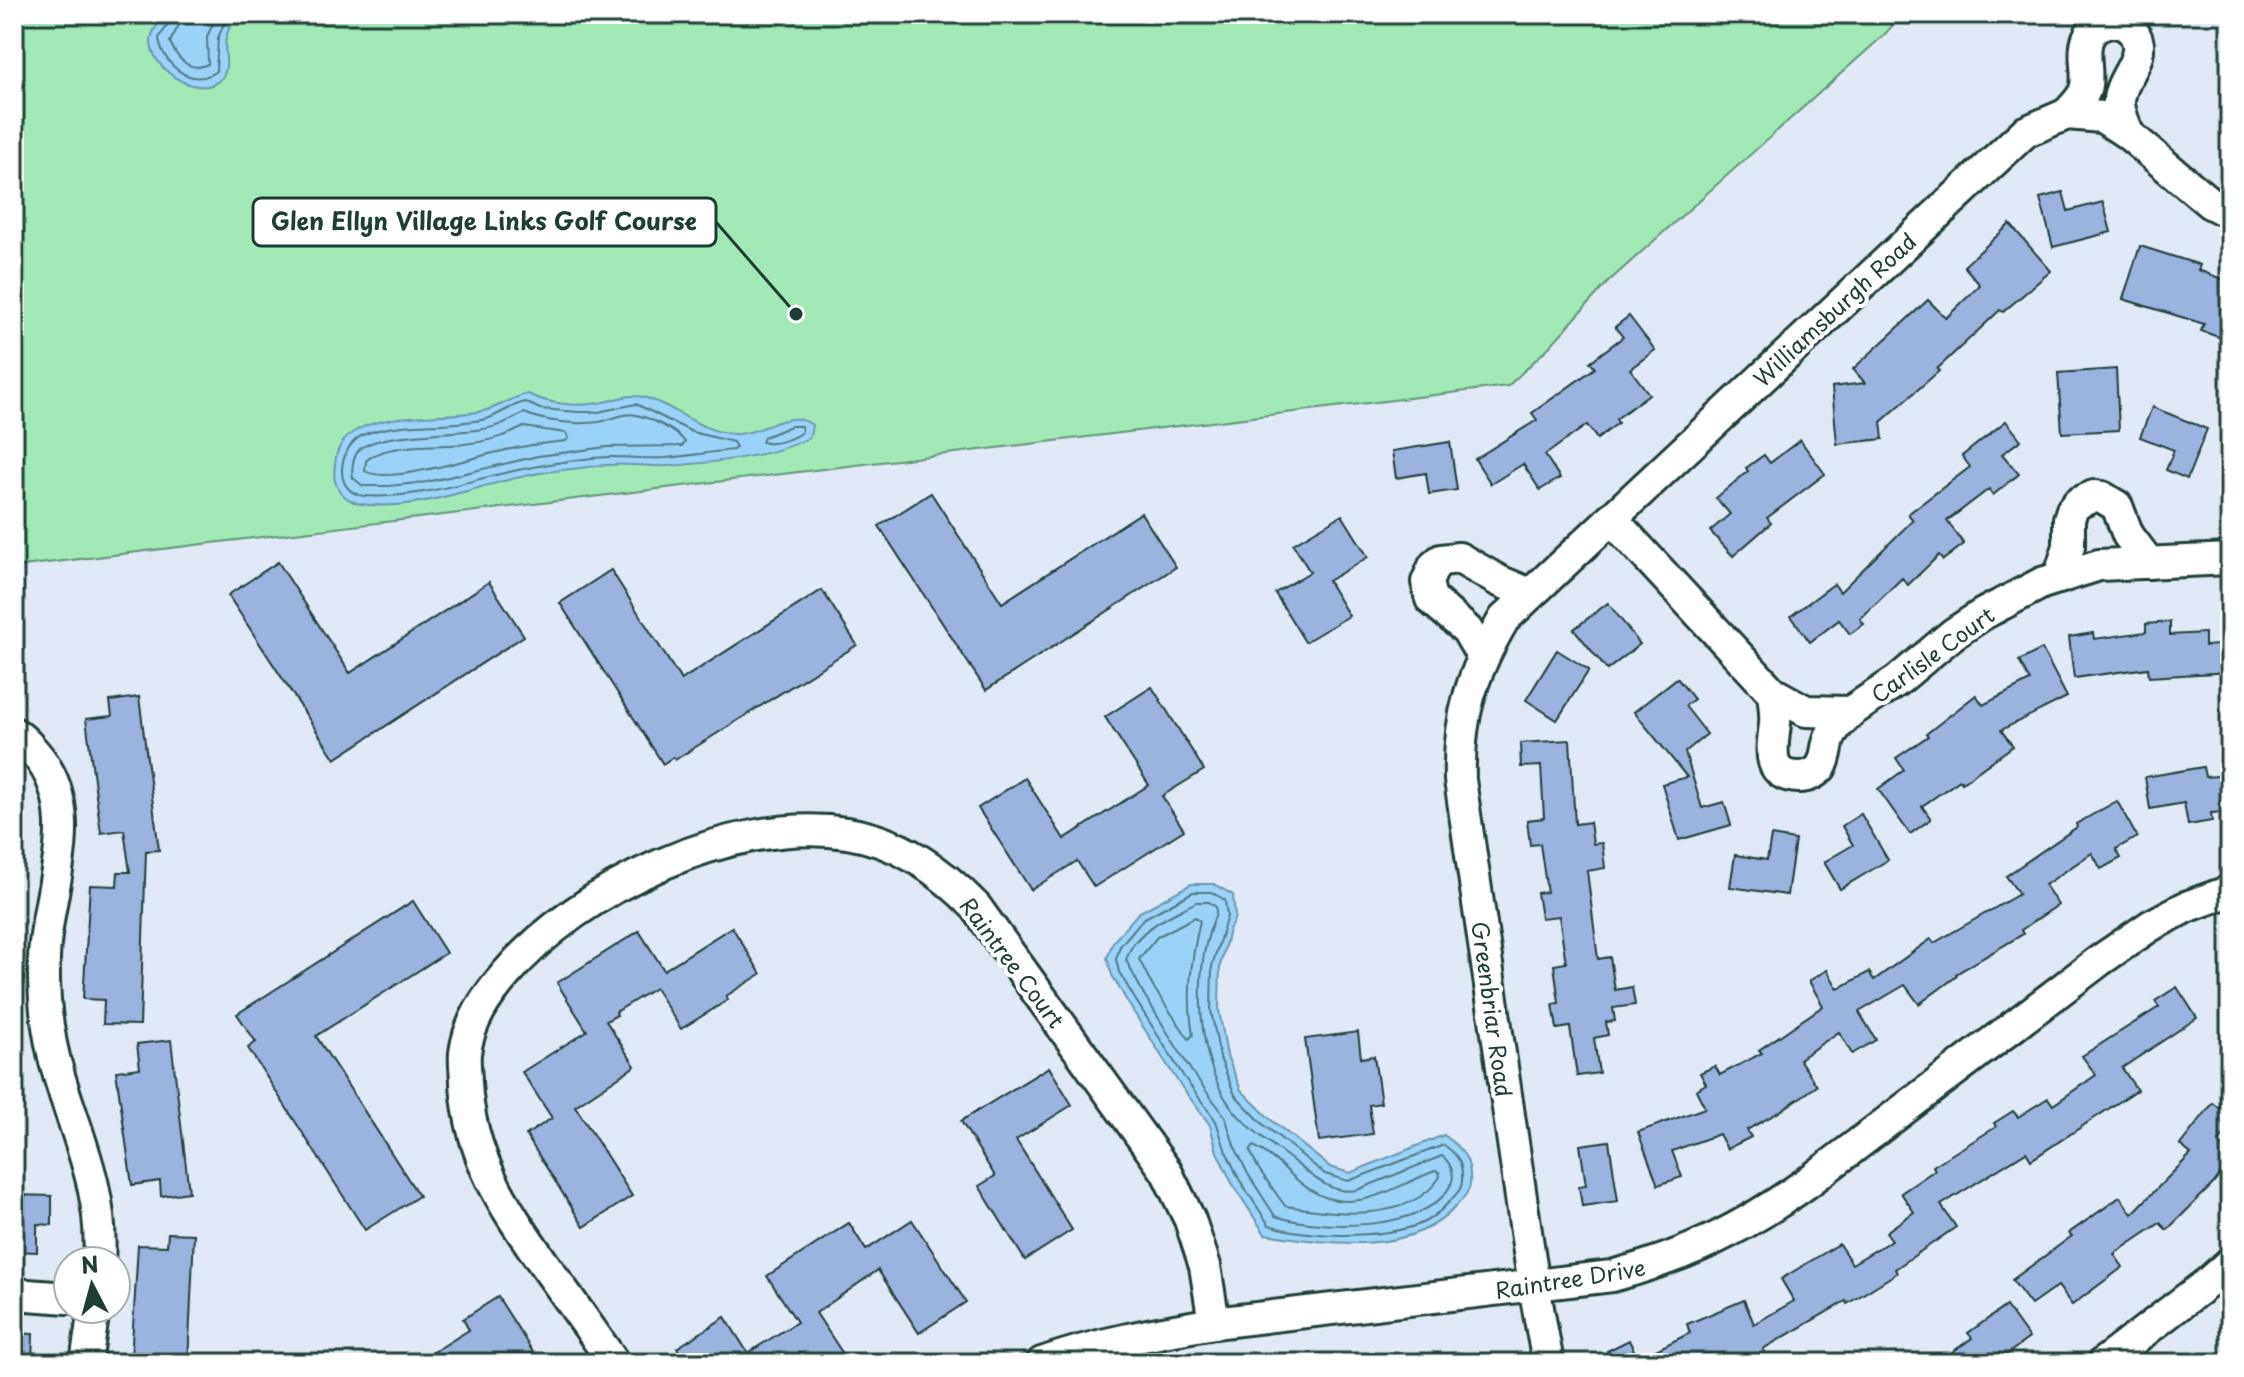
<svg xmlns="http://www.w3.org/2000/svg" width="2244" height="1377" viewBox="0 0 2244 1377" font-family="'Playpen Sans',sans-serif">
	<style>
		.green { fill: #a1eab8; stroke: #609476; stroke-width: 2 }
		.water { fill: #9ad3fa; stroke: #6997ab; stroke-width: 2 }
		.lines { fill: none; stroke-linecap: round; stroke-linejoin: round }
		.shore { stroke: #507983; stroke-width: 2 }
		.building { fill: #9cb3e0; stroke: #1f3d34; stroke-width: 2 }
		.minor-casing { stroke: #1f3d34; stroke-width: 36 }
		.minor { stroke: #fff; stroke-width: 30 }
		.labels { text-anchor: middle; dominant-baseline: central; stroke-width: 8; stroke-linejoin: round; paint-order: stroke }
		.street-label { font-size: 22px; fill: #1f3d34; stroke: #fff }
		.leader { fill: none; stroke: #1f3d34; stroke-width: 3 }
		.callout-dot { fill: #1f3d34; stroke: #fff; stroke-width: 3 }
		.callout { fill: #fff; stroke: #1f3d34; stroke-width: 3 }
		.callout-label { font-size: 24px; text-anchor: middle; font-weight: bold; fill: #1f3d34 }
	</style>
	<rect width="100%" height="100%" fill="#e1e8f6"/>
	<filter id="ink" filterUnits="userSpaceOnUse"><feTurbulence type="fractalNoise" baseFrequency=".0125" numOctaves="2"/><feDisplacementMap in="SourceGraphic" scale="16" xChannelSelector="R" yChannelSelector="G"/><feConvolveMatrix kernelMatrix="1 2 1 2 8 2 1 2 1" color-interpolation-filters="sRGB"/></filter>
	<g filter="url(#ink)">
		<path class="green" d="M14 14H1903L1884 35 1609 281 1549 347 1508 386 14 567Z"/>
		<g class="water">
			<path d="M165 14H237C233 21 228 29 226 37 223 50 231 68 221 79 197 103 143 64 152 35 154 28 161 20 165 14Z"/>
			<path d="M528 394C547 404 577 407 599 403 611 401 623 395 635 396 668 398 699 435 738 434 764 433 790 407 812 425L810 437C776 457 708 463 668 466 647 467 627 463 607 465 585 467 562 470 540 473 484 482 419 513 361 504 349 502 338 493 335 481 333 473 335 466 336 457 346 406 443 420 483 411 499 408 511 397 528 394Z"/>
			<path d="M1191 884H1214L1233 895 1235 917 1229 930 1220 966 1219 1010 1227 1056 1241 1090 1270 1119 1330 1167 1350 1173 1444 1135C1463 1149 1472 1160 1470 1185 1469 1193 1462 1199 1457 1205 1412 1258 1326 1243 1265 1234L1232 1183 1217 1152 1210 1125 1178 1082 1128 1003 1112 975 1107 958 1113 942 1138 913Z"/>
			<path d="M1458 1352 1477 1357 1478 1363H1353L1369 1358 1403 1360Z"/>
		</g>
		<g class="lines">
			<g class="shore">
				<path d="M172 14 171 20 159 38C162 64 192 90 216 71L218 38 228 14"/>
				<path d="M182 14 180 23 170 42C177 59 190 73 208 64L207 37 217 14"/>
				<path d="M525 402 540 409 578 412H598L636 404 692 432 733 442 736 447 733 450C711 452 688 456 666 458 648 459 630 457 611 457 588 457 562 462 539 466 481 475 425 500 365 496 330 493 339 444 365 434 404 420 446 428 486 419 500 415 511 405 525 402Z"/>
				<path d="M524 413C546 422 575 425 599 422 611 420 624 412 636 415 651 418 677 431 685 442L682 446 607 447 538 456 427 482 389 486H363L353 478C351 469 353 456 360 449 378 432 457 434 483 429 498 427 511 420 524 413Z"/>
				<path d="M791 426H801L802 432C792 439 774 446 762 442L764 437Z"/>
				<path d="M524 427 566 433 569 438 566 441C543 443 521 446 498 452 470 458 388 485 365 471L366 461C384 442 439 447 464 444 485 442 505 437 524 427Z"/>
				<path d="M1211 892 1225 900 1227 916 1212 966 1211 1010 1220 1058 1235 1095 1264 1125 1325 1174 1348 1181 1444 1145C1458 1155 1463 1163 1462 1181 1462 1190 1456 1194 1450 1201 1441 1211 1428 1222 1415 1226 1376 1238 1308 1238 1269 1225L1239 1179 1225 1149 1216 1121 1184 1077 1135 999 1119 972 1116 959 1120 946 1143 919 1193 892Z"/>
				<path d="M1196 902H1209L1216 907V914C1193 966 1196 1048 1225 1098 1240 1123 1270 1143 1293 1161 1311 1175 1331 1195 1357 1190L1442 1156C1450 1162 1456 1174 1451 1184 1429 1233 1317 1230 1275 1216L1248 1174 1234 1145 1225 1116 1192 1072 1143 993 1126 960C1134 929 1171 916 1196 902Z"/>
				<path d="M1195 917 1200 921C1191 960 1186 996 1193 1035L1189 1039 1153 987 1139 959 1157 937Z"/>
				<path d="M1253 1146C1270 1153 1287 1172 1302 1184 1349 1221 1388 1189 1435 1171L1439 1172 1440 1177C1408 1225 1334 1213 1285 1206L1258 1168 1250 1151Z"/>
			</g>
		</g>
		<g class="building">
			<path d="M2063 192 2068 211 2103 202 2111 232 2053 247 2040 198Z"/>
			<path d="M2010 224 2051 271 2003 312 2000 310 1937 369 1939 371 1881 422 1883 439 1837 444 1832 387 1865 383 1853 369 1928 300 1946 318 1980 285 1964 266Z"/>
			<path d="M2140 246 2200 265 2198 270 2230 282V341L2201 331 2204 324 2123 299Z"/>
			<path d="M1629 316 1655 350 1630 369 1649 394 1616 419 1618 423 1597 439 1587 425 1545 455 1560 478 1540 490 1523 464 1491 484 1475 459 1537 420 1532 413 1595 368 1590 362 1623 337 1615 327Z"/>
			<path d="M2116 369 2119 430 2062 433 2058 373Z"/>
			<path d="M2152 407 2207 429 2187 479 2166 470 2174 450 2140 437Z"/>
			<path d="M2006 421 2021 440 2002 454 2019 474 1993 495 1989 489 1947 521 1964 544 1943 560 1939 555 1908 585 1902 578 1860 619 1864 624 1850 634 1839 620 1810 642 1791 616 1834 584 1840 592 1913 520 1908 514 1970 467 1962 456Z"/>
			<path d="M1800 440 1825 474 1767 518 1771 523 1733 556 1710 531 1730 514 1716 498 1748 471 1746 468 1764 455 1770 463Z"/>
			<path d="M1450 442 1457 490 1429 494 1426 473 1396 478 1392 451Z"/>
			<path d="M931 493 1002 603 1141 513 1176 567 986 690 879 526Z"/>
			<path d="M1342 515 1368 557 1328 581 1349 616 1305 642 1275 593 1310 572 1293 544Z"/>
			<path d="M278 562 350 673 489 582 524 636 335 759 228 595Z"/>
			<path d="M611 570 681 680 822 590 857 645 675 760 673 757 663 764 560 603Z"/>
			<path d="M1608 603 1640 644 1607 670 1574 629Z"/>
			<path d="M2170 622V635L2205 633V646L2230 644V672L2149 677 2148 668 2074 678 2069 637 2093 633 2094 639 2146 632V624Z"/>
			<path d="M2042 649 2067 697 2001 730 2013 746 1962 783 1960 780 1922 806 1931 819 1910 834 1878 789 1904 770 1896 758 1928 736 1926 734 1976 695 1983 705 2030 681 2019 661Z"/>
			<path d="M1557 650 1589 670 1557 720 1526 700Z"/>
			<path d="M1677 678 1694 699 1685 706 1707 734 1685 752 1702 808 1724 802 1731 825 1679 840 1662 784 1687 777 1634 712Z"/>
			<path d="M1152 687 1204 770 1162 796 1184 830 1094 887 1077 861 1031 890 978 808 1025 778 1064 839 1149 785 1105 717Z"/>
			<path d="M139 697 159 850 146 851 140 1025 103 1024 104 1000 83 999 90 885 117 886 118 872H130L124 830 101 833 86 719 112 716 110 701Z"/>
			<path d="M1570 740 1575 824 1590 822 1593 844 1602 843 1605 868 1587 871 1598 959 1610 957 1615 990 1632 987 1635 1005 1613 1008 1615 1021 1606 1022 1608 1035 1594 1038 1599 1073 1577 1076 1570 1027 1557 1029 1553 1004 1559 1003 1554 965 1566 963 1559 916 1541 918 1537 893 1547 892 1540 844 1530 845 1527 820 1544 818 1541 766 1521 767 1520 743Z"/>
			<path d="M2203 767 2205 777 2230 775V812L2211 813 2212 821 2188 825 2184 803 2150 809 2145 777Z"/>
			<path d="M2117 801 2137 837 2116 849 2121 858 2101 869 2092 853 2045 885 2058 905 2021 930 2023 934 1956 974 1957 976 1919 1004 1905 985 1859 1012 1876 1040 1852 1054 1839 1032 1799 1059 1817 1086 1779 1112 1747 1130 1751 1137 1727 1149 1719 1134 1672 1151 1682 1177 1658 1185 1638 1132 1705 1108 1696 1090 1706 1084 1700 1073 1715 1066 1720 1075 1762 1053 1759 1050 1823 1006 1809 981 1827 970 1838 989 1869 972 1874 980 1931 939 1934 943 2019 894 2006 876 2077 827 2076 824Z"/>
			<path d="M1861 814 1888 860 1840 889 1824 862 1853 845 1842 826Z"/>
			<path d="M1771 836 1795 840 1787 895 1730 887 1735 855 1767 860Z"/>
			<path d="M413 901 446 953 316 1036 419 1196 365 1230 248 1048 256 1042 237 1014Z"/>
			<path d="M732 927 761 974 726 996 728 1000 681 1029 655 988 616 1012 617 1015 606 1021 635 1066 575 1106 632 1196 584 1227 526 1135 552 1118 522 1072 587 1031 557 983 639 931 664 970Z"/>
			<path d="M2177 987 2197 1018 2122 1068 2137 1090 2031 1160 2026 1152 1941 1205 1956 1227 1895 1269 1897 1273 1847 1304 1846 1301 1763 1349 1767 1359 1756 1363H1613L1607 1351 1629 1340 1638 1359 1690 1333 1687 1324 1744 1300 1754 1324 1794 1301 1781 1279 1839 1244 1852 1264 1892 1240 1886 1232 1914 1212 1901 1193 1935 1170 1933 1166 1996 1127 1994 1123 2013 1111 2018 1117 2048 1098 2053 1105 2096 1075 2082 1056 2159 1007 2155 1001Z"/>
			<path d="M1358 1032 1361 1058 1374 1056 1381 1103 1369 1105 1373 1134 1319 1141 1305 1039Z"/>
			<path d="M171 1040 189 1192 161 1196 160 1181 132 1185 116 1071 140 1068 137 1044Z"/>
			<path d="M1049 1067 1072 1105 1016 1140 1072 1230 1025 1260 979 1186 995 1176 961 1121Z"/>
			<path d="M2213 1103 2230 1116V1128L2218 1143 2230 1152V1162L2213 1184 2167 1230 2160 1223 2114 1254 2123 1267 2072 1305 2058 1286 2031 1305 2012 1280 2072 1236 2069 1233 2120 1197 2132 1214 2191 1154 2180 1145Z"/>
			<path d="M1609 1141 1618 1201 1582 1206 1579 1186 1586 1185 1580 1145Z"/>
			<path d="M14 1195 52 1196V1225L37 1224V1252L14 1251Z"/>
			<path d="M912 1220 966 1302 919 1333 878 1270 816 1313 849 1363H687L677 1348 725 1317 748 1353 797 1322 767 1276 849 1223 866 1250Z"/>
			<path d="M168 1233 194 1234 188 1363 131 1360 138 1245 167 1246Z"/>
			<path d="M498 1297 540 1363H416L469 1330 463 1319Z"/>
			<path d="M2006 1306 2029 1338 1995 1363H1937L1972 1338 1968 1333Z"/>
			<path d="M14 1333 33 1334 32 1363H14Z"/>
		</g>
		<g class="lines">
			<defs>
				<g id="minor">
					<path d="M2067 114C2073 107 2082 99 2085 90 2090 74 2082 57 2087 41 2093 20 2123 15 2135 35 2148 59 2117 80 2119 104 2120 114 2125 125 2128 134"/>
					<path d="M1611 518 1773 693 1806 711 1850 712 1897 681 1953 634 1983 614 2042 583 2099 565 2230 559"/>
					<path d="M2059 578 2069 546V519L2072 510 2078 503 2094 496 2102 497 2117 506 2128 535 2149 563"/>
					<path d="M1482 656 1467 630 1431 599 1427 582 1434 566 1441 560 1459 558 1499 581 1530 594"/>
					<path d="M1773 693C1774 703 1776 714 1775 724 1773 745 1764 777 1799 777 1807 777 1816 773 1821 767 1827 758 1826 746 1830 737 1833 728 1843 720 1850 712"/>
					<path d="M14 733C23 738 29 746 36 754 86 813 46 890 44 958 43 998 48 1041 60 1079 79 1142 104 1192 99 1261"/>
					<path d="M14 1294 68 1298"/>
					<path d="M86 1363 94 1309"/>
					<path d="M614 1363C591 1330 568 1297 544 1264 503 1205 470 1157 466 1083 466 1074 464 1063 465 1053 469 1022 486 997 506 974 579 888 733 815 847 833 899 841 940 870 976 907L1166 1171 1190 1220 1205 1266 1214 1323"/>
					<path d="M1042 1363C1098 1343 1156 1333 1214 1323L1612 1276C1690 1255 1742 1229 1808 1182L2099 961 2150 926 2186 907 2230 891"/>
					<path d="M1548 1363 1534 1286 1460 780C1458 716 1472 673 1504 619L2025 132 2067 114 2102 117 2128 134 2210 203 2230 213"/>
					<path d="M2103 1363 2210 1281 2230 1263"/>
				</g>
			</defs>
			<use href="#minor" class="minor-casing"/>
			<use href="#minor" class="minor"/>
		</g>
	</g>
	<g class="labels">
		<g class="street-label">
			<text transform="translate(1834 309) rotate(-43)">Williamsburgh Road</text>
			<text transform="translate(1932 654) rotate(-36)">Carlisle Court</text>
			<text transform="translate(1013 962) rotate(53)">Raintree Court</text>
			<text transform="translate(1493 1009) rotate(82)">Greenbriar Road</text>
			<text transform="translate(1570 1278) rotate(-9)">Raintree Drive</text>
		</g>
	</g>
	<path class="leader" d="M796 314L716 222"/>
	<circle class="callout-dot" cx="796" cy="314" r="8"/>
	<rect class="callout" x="253" y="198" width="463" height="48" rx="8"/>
	<g class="callout-label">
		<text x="484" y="230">Glen Ellyn Village Links Golf Course</text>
	</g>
	<rect width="2244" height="1377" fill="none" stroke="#fff" stroke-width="48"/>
	<rect x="24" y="24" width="2196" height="1329" fill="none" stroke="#1f3d34" stroke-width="3" filter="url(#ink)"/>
	<g transform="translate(92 1285) rotate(354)"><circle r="38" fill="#ffffff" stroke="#a5b1ae" stroke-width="2"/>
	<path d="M0-6L14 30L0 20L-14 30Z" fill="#1f3d34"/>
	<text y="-12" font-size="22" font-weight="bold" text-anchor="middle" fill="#1f3d34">N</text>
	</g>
</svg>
